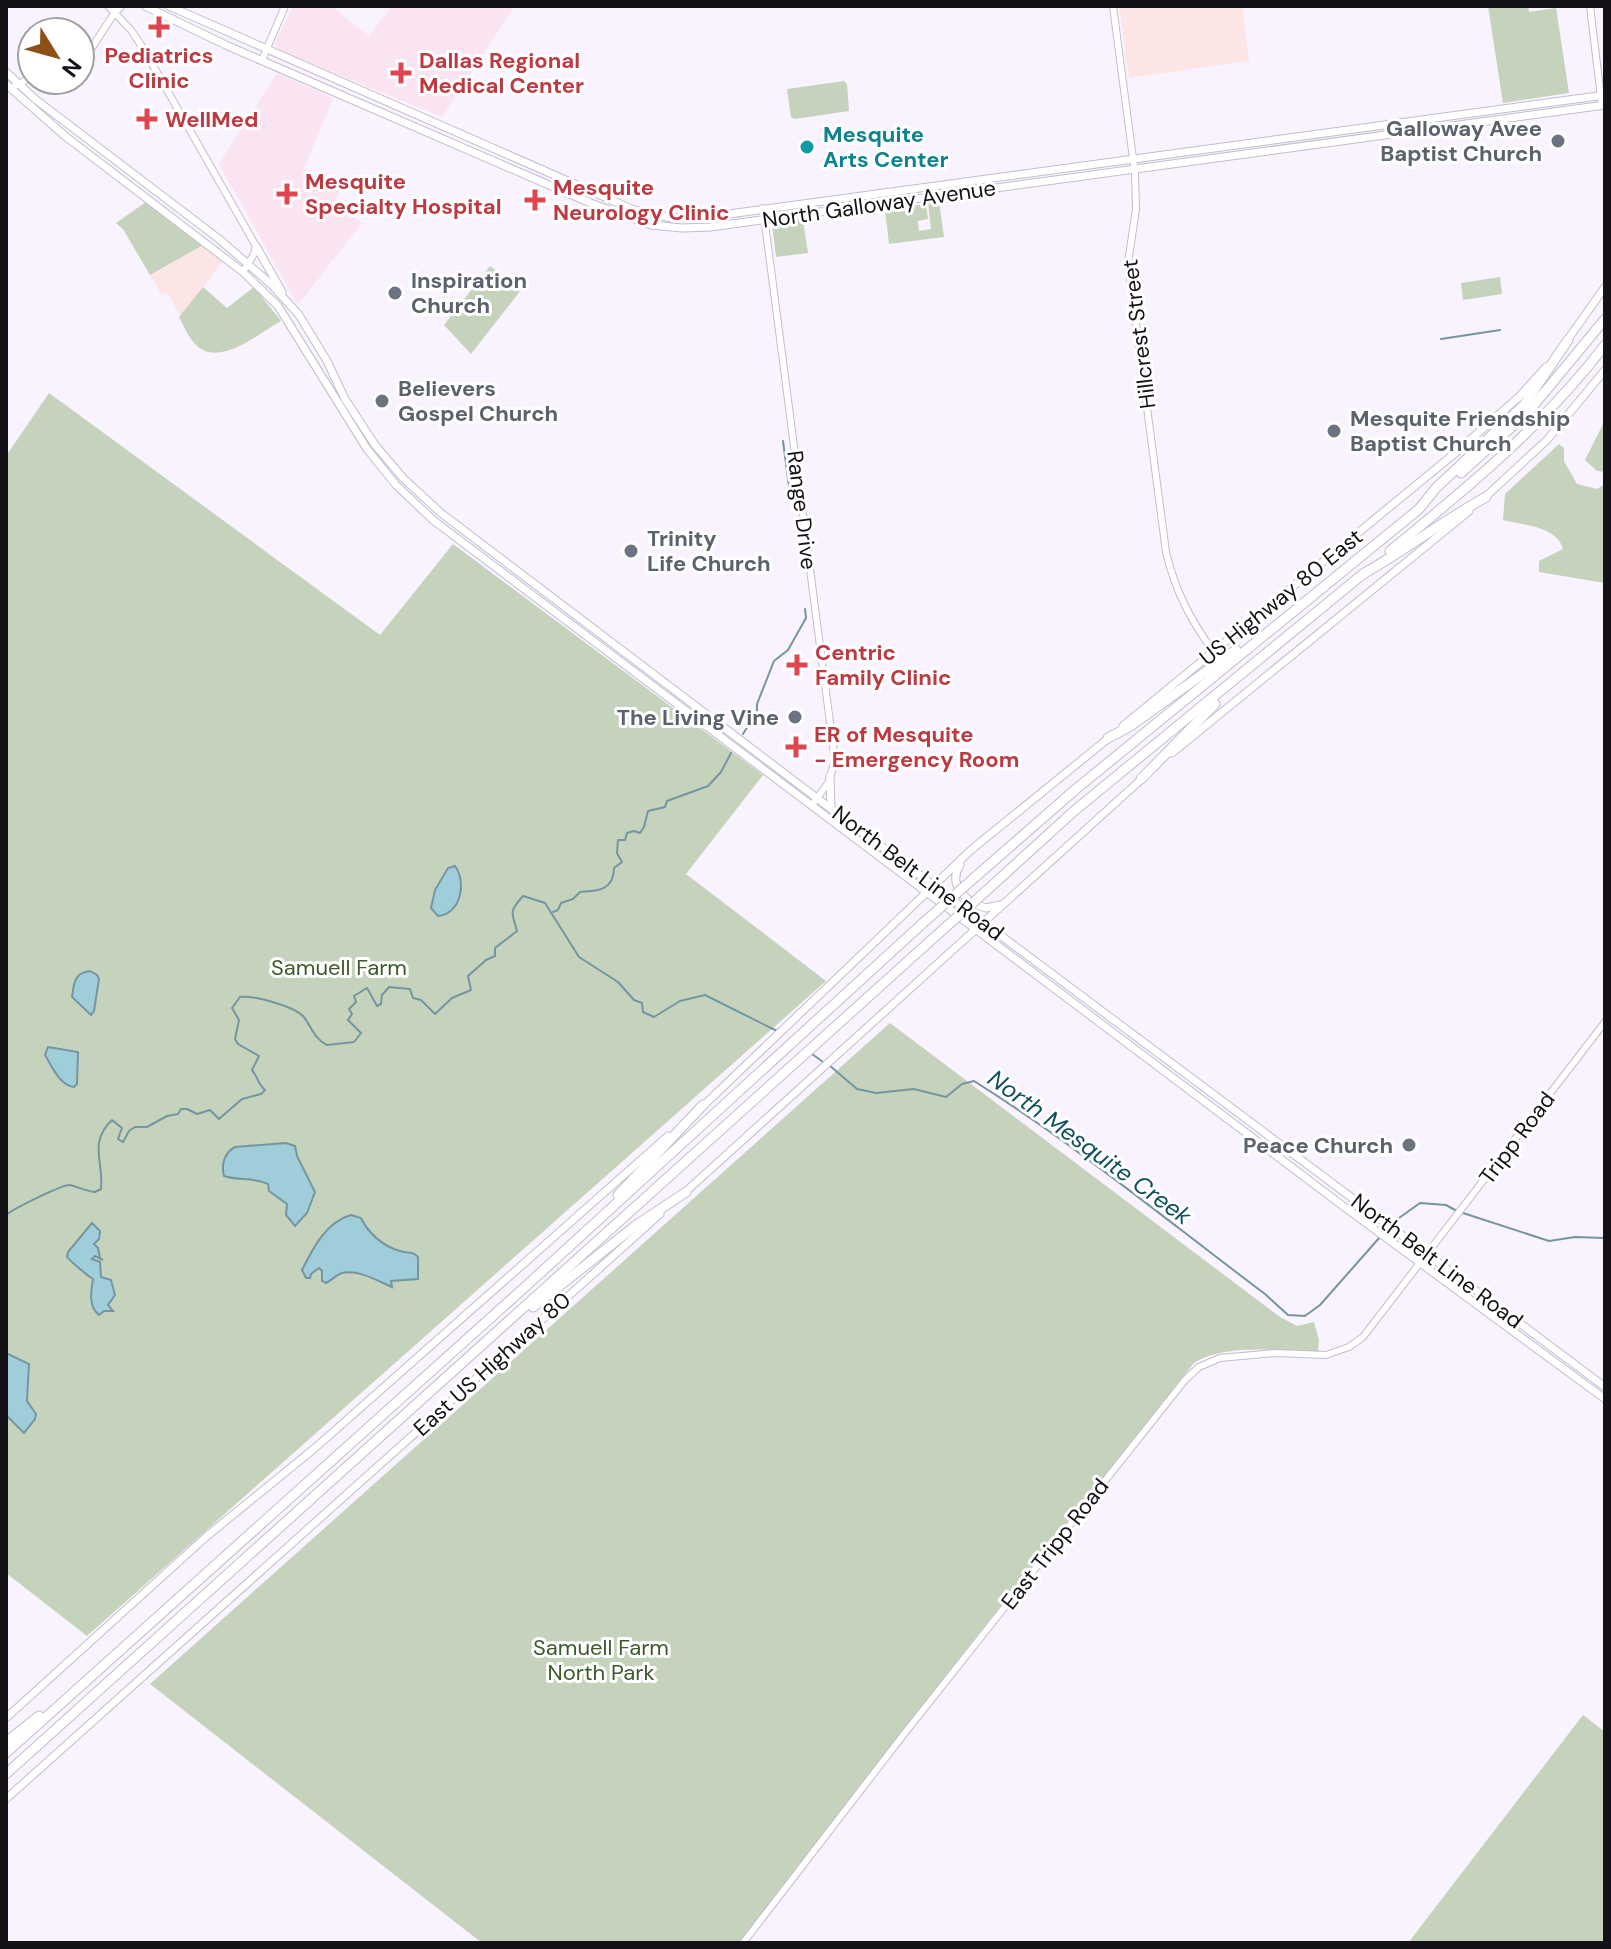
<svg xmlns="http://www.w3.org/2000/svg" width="1611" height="1949" viewBox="0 0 1611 1949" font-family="'DM Sans',sans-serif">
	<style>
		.education { fill: #fce6e5 }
		.medical { fill: #fbe4f1 }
		.green { fill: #c5d3bd }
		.water { fill: #9fceda; stroke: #7595a0; stroke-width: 2 }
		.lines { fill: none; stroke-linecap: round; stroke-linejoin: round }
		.stream { stroke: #7595a0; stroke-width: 2 }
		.tertiary-casing { stroke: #c4bcce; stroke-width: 8 }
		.secondary-casing { stroke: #c4bcce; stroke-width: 9 }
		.primary-casing { stroke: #c4bcce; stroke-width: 9 }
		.motorway-casing { stroke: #c4bcce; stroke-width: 11 }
		.tertiary { stroke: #fff; stroke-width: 6 }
		.secondary { stroke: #fff; stroke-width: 7 }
		.primary { stroke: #fff; stroke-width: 7 }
		.motorway { stroke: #fff; stroke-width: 9 }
		.motorway-bridge-casing { stroke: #c4bcce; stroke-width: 11; stroke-linecap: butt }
		.motorway-bridge { stroke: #fff; stroke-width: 9 }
		.health-dot { fill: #e0444e; stroke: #fff; stroke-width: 3 }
		.worship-dot { fill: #6b7280; stroke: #fff; stroke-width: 3 }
		.culture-dot { fill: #0f9aa8; stroke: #fff; stroke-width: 3 }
		.labels { text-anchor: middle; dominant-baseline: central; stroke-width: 6; stroke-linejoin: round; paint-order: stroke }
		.health-label { font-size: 22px; font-weight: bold; fill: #be3a42; stroke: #fff; text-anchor: start }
		.worship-label { font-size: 22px; font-weight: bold; fill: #5b616d; stroke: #fff; text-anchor: start }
		.culture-label { font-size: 22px; font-weight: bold; fill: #0d838f; stroke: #fff; text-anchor: start }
		.street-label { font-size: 22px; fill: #141117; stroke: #fff }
		.park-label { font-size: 22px; fill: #3c592a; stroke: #fff }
		.water-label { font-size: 24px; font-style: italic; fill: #0f505e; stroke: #fff }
	</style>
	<rect width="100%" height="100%" fill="#f8f3fe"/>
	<g class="education">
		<path d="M1119 6H1242L1249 61 1129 78Z"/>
		<path d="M203 245 224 260 181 316 167 293 162 295 150 275Z"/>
	</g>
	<g class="medical">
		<path d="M293 6H331L369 36 392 6H515L442 117 278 50 275 43Z"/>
		<path d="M277 73 333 98 304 169 344 187 333 202 362 223 298 305 219 164Z"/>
	</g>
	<g class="green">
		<path d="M1488 6H1528L1529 12 1556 8 1569 93 1503 103Z"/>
		<path d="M844 81 847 84 849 111 795 119 791 117 787 89Z"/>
		<path d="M146 202 203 245 150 275 123 229 116 223Z"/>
		<path d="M939 202 944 237 889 244 885 209 926 204 928 219 918 221 919 231 931 229 928 203Z"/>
		<path d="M803 220 808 253 776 257 772 224Z"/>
		<path d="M490 266 521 290 471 354 444 325Z"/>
		<path d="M1500 277 1502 294 1463 300 1461 283Z"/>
		<path d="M203 287 227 308 254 287 281 321C259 333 220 368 196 345 188 337 184 326 179 317Z"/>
		<path d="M49 393 380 635 453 544 763 775 686 874 826 981 87 1636 6 1573V456Z"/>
		<path d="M1605 393V472L1597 471 1585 460 1603 424Z"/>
		<path d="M1559 444 1564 448V461L1577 484 1597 489 1605 484V583L1539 572V561L1563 549C1557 526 1523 525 1503 520L1505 494Z"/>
		<path d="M890 1023 1280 1317 1297 1326 1314 1322 1319 1340 1318 1352C1282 1351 1225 1343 1194 1363L964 1652 742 1943H482L150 1684Z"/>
		<path d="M1583 1715 1605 1732V1943H1408Z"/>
	</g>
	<g class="water">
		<path d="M455 866C467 882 461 914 438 916L431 908 435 890 448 868Z"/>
		<path d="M90 971 97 975 99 979 94 1011 91 1015 72 997C74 983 74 973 90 971Z"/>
		<path d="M48 1047 78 1052 77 1084 74 1087C59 1085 52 1066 45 1055Z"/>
		<path d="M286 1143 295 1146 297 1156 315 1192 307 1213 295 1226 286 1215 287 1204 269 1191 268 1184C254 1177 238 1181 224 1176 221 1165 224 1153 235 1147Z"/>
		<path d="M351 1215 361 1218C368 1233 384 1247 400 1251 409 1254 411 1250 418 1257V1279L391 1281 392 1287C378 1281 358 1269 342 1273 336 1275 332 1280 326 1283L322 1281V1271L319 1268 311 1274 310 1278H306L302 1270C313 1248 326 1222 351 1215Z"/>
		<path d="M92 1223 100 1231 99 1239 94 1244 98 1248 100 1258 103 1260 95 1256 92 1259 100 1262 101 1277 111 1280 115 1295 108 1305 113 1311H104L99 1315C88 1306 91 1291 93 1279 88 1276 70 1261 67 1257L68 1252Z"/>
		<path d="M6 1353 29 1364 27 1401 36 1414 35 1419 24 1433 6 1415Z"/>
	</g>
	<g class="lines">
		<g class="stream">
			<path d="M1441 339 1500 330"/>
			<path d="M783 441 789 486"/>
			<path d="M743 734 757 712V704L774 661 788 650 806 618 805 609"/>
			<path d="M553 912 558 910 561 903 573 899 580 892C596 891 614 891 614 868L622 862 617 853 618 840H625L627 833 634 831 640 833 644 827 648 811 665 807 667 801 708 786 721 772 731 753"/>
			<path d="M812 1054 823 1062"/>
			<path d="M829 1065 857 1089 876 1093 914 1089 946 1097 962 1084 974 1081C1076 1145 1169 1222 1265 1294L1288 1315 1305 1316 1320 1305 1380 1237"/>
			<path d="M1463 1213 1549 1241 1575 1237 1605 1238"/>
			<path d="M6 1215C13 1209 63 1184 70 1185 78 1187 86 1191 95 1192L101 1189C104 1162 88 1143 112 1120L122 1128 118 1139 123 1142 129 1131 135 1127H147L167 1116 178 1114 181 1109H187L197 1114 210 1110 219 1119 242 1099 261 1094 265 1090C257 1083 258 1077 252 1070L259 1056 238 1044 235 1039 239 1020 232 1008 240 997C253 995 293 1006 303 1016 311 1025 313 1038 327 1045L354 1042 361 1033 348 1020 352 1014 349 1009 356 1002 354 996 367 988 377 1006 381 1004 382 995 389 987 410 989 413 998 421 1000 435 1014 452 998 471 990 468 976 486 960 495 956V948L517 931C512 912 508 913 523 896L545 903 579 957 618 982 634 1000 642 1003 643 1012 654 1017 680 1001 705 995 777 1031"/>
			<path d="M1392 1223 1420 1203 1446 1205 1457 1211"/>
		</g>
		<defs>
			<g id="tertiary">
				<path d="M108 6 131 30 143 48 256 246 254 254 243 272"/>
				<path d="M1113 6 1135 174 1136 209 1128 263 1166 552C1175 590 1190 620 1214 652"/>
				<path d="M1590 6 1602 106"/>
				<path d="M80 57 93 46 115 12"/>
				<path d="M262 60 285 6"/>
				<path d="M11 88 32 77"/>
				<path d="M763 208 835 761 828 783 812 805"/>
				<path d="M743 1943 904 1734 1185 1380 1199 1367 1220 1358 1276 1353 1326 1355 1349 1347 1363 1337 1605 1022"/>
			</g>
			<g id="secondary">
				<path d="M145 6 228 46 593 204 651 225 682 228 710 227 1605 105"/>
				<path d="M169 6 634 210 672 218 714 216 1605 95"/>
				<path d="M115 12 121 6"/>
				<path d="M1566 342 1605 287"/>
				<path d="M1482 500 1547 440 1605 370"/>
				<path d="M1123 726 1454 454 1519 397 1546 367"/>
				<path d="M1172 753 1469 511"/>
				<path d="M960 865C947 885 967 903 986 908L1000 905"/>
				<path d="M702 1107 971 850 1110 737"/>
				<path d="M682 1195 1144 777"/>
				<path d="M6 1718 207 1536 315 1448 668 1136"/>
				<path d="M6 1799 660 1214"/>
			</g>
			<g id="primary">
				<path d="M6 72 35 99 219 239 272 285 299 315 327 361 345 399 375 445 403 478 441 513 822 802 1605 1387"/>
				<path d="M6 84 65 136 243 272 278 306 367 449 396 485 433 520 1343 1206 1605 1399"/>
				<path d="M256 246 282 292"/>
				<path d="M830 776 831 809"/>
			</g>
			<g id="motorway">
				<path d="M1461 473 1529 411 1605 319"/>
				<path d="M1390 551C1467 488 1544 425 1605 345"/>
				<path d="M1108 738 1129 727 1236 650"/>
				<path d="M1141 779 1215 704"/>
				<path d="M974 878 1076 789 1419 509 1436 488 1524 405 1568 340"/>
				<path d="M985 892 1074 811 1363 574C1405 550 1443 521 1486 497"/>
				<path d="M618 1195 703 1105"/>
				<path d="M533 1307 635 1226 686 1192"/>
				<path d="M6 1742 39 1716"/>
				<path d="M6 1753 525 1287 923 923"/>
				<path d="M6 1774 938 934"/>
			</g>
		</defs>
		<use href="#tertiary" class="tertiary-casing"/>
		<use href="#secondary" class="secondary-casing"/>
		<use href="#primary" class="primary-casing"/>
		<use href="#motorway" class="motorway-casing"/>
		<use href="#tertiary" class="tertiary"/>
		<use href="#secondary" class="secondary"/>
		<use href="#primary" class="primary"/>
		<use href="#motorway" class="motorway"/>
		<defs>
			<g id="motorway-bridge">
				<path d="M923 923 974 878"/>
				<path d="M938 934 985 892"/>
			</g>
		</defs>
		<use href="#motorway-bridge" class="motorway-bridge-casing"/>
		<use href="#motorway-bridge" class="motorway-bridge"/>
	</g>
	<g class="health-dot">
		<path d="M155 15h8v8h8v8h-8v8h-8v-8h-8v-8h8z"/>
		<path d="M397 61h8v8h8v8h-8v8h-8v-8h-8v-8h8z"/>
		<path d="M143 107h8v8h8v8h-8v8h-8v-8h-8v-8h8z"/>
		<path d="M283 182h8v8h8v8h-8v8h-8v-8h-8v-8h8z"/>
		<path d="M531 188h8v8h8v8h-8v8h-8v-8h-8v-8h8z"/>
		<path d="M793 653h8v8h8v8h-8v8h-8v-8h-8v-8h8z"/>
		<path d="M792 735h8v8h8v8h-8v8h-8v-8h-8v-8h8z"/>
	</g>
	<g class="worship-dot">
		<circle cx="1558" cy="141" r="8"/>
		<circle cx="395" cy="293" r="8"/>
		<circle cx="382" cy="401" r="8"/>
		<circle cx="1334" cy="431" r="8"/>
		<circle cx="631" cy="551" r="8"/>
		<circle cx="795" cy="717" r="8"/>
		<circle cx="1409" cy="1145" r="8"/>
	</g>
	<circle class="culture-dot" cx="807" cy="147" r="8"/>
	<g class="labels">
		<g class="health-label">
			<text x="159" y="55" text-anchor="middle">Pediatrics<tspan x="159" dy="25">Clinic</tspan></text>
			<text x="419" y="60">Dallas Regional<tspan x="419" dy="25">Medical Center</tspan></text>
			<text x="165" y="119">WellMed</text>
			<text x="305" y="181">Mesquite<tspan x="305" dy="25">Specialty Hospital</tspan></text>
			<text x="553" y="187">Mesquite<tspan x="553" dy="25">Neurology Clinic</tspan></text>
			<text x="815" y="652">Centric<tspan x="815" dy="25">Family Clinic</tspan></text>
			<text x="814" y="734">ER of Mesquite<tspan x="814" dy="25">- Emergency Room</tspan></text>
		</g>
		<g class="worship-label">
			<text x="1542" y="128" text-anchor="end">Galloway Avee<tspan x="1542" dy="25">Baptist Church</tspan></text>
			<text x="411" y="280">Inspiration<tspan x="411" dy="25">Church</tspan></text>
			<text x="398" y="388">Believers<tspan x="398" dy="25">Gospel Church</tspan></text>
			<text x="1350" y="418">Mesquite Friendship<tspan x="1350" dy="25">Baptist Church</tspan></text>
			<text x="647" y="538">Trinity<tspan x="647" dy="25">Life Church</tspan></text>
			<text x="779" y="717" text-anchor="end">The Living Vine</text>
			<text x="1393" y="1145" text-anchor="end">Peace Church</text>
		</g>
		<g class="culture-label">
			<text x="823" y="134">Mesquite<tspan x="823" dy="25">Arts Center</tspan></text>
		</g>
		<g class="street-label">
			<text transform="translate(879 204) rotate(-8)">North Galloway Avenue</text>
			<text transform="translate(1139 334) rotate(-97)">Hillcrest Street</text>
			<text transform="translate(802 510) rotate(83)">Range Drive</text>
			<text transform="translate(1281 597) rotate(-39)">US Highway 80 East</text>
			<text transform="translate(918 873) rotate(37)">North Belt Line Road</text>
			<text transform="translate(1517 1138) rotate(-53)">Tripp Road</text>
			<text transform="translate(1437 1261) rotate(37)">North Belt Line Road</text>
			<text transform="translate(492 1364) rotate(-42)">East US Highway 80</text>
			<text transform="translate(1055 1544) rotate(-52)">East Tripp Road</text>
		</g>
		<g class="park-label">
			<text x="339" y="967">Samuell Farm</text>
			<text x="601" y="1647">Samuell Farm<tspan x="601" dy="25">North Park</tspan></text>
		</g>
		<g class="water-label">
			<text transform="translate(1090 1147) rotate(36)">North Mesquite Creek</text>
		</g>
	</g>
	<rect width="1611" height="1949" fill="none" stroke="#141117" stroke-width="16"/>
	<g transform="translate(56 56) rotate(127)"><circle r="38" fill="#ffffff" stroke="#a1a0a2" stroke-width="2"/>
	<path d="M0-6L14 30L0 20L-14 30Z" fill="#8f4f18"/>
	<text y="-12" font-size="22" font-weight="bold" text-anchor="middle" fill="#141117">N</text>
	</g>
</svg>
